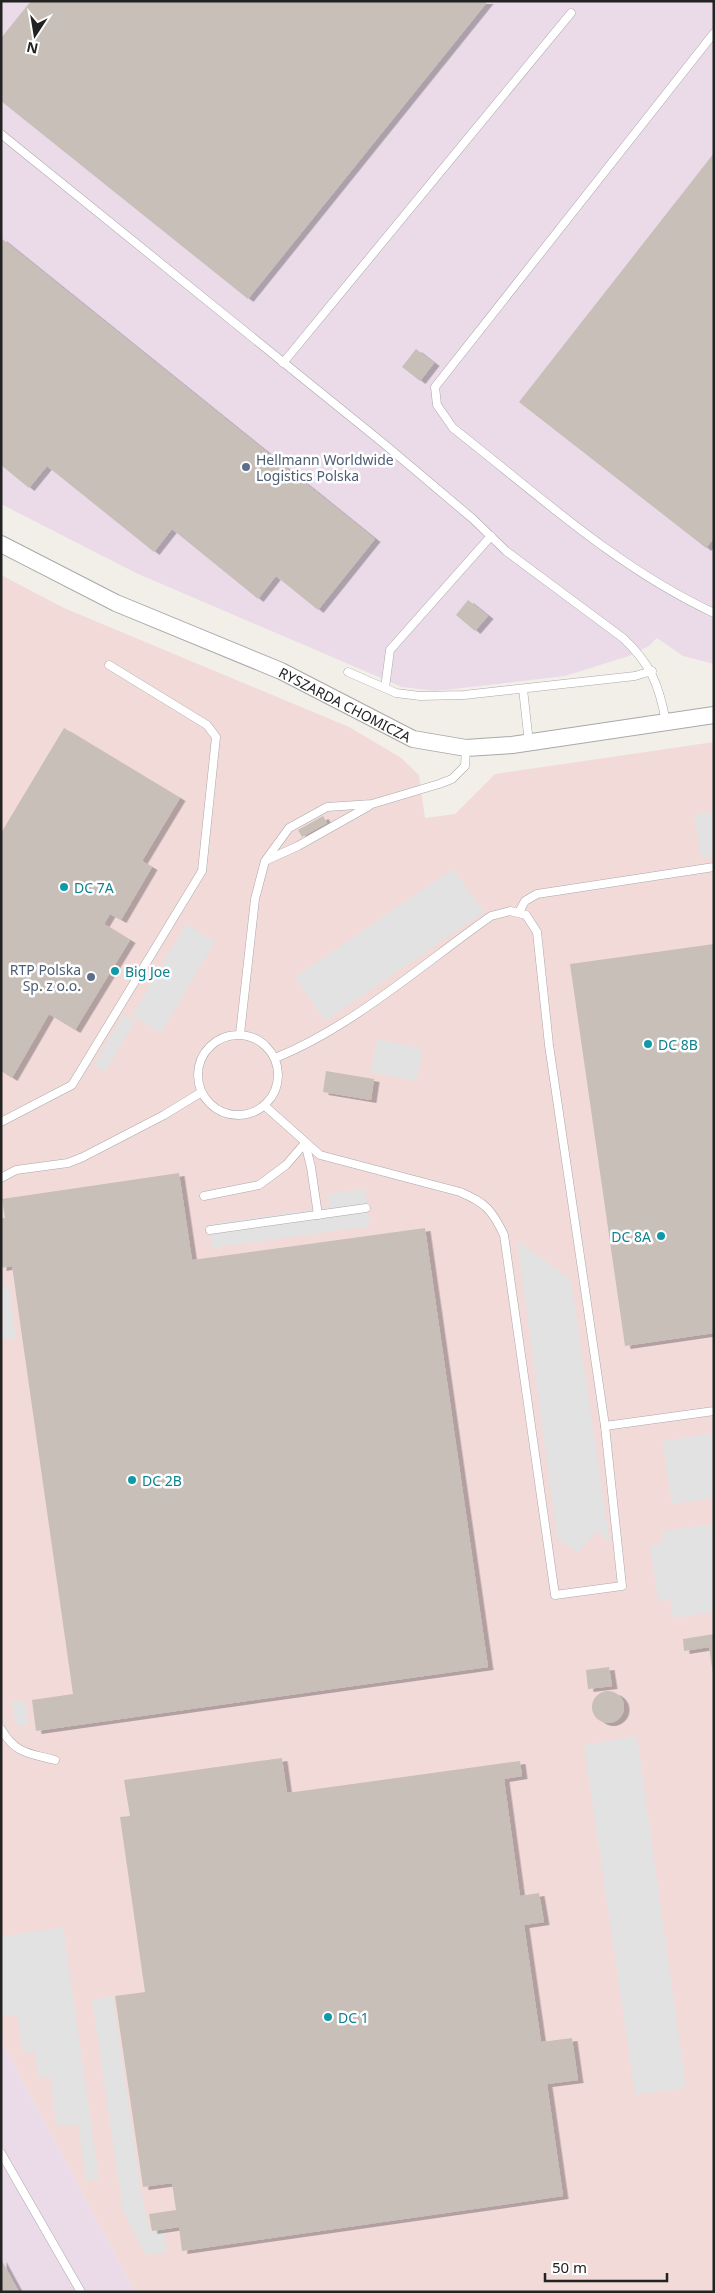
<svg xmlns="http://www.w3.org/2000/svg" width="715" height="2293" viewBox="0 0 715 2293" font-family="'Noto Sans',sans-serif">
	<style>
		.commercial { fill: #f2dad9 }
		.industrial { fill: #ebdbe8 }
		.parking { fill: #e2e2e2 }
		.building { fill: #c7bfb8; filter: url(#shadow) }
		.lines { fill: none; stroke-linecap: round; stroke-linejoin: round }
		.service-casing { stroke: #a9a9a9; stroke-width: 9 }
		.minor-casing { stroke: #a9a9a9; stroke-width: 18 }
		.service { stroke: #fff; stroke-width: 8 }
		.minor { stroke: #fff; stroke-width: 16 }
		.service-dot { fill: #5c6f8a; stroke: #fff; stroke-width: 2 }
		.culture-dot { fill: #0f9aa8; stroke: #fff; stroke-width: 2 }
		.labels { text-anchor: middle; dominant-baseline: central; stroke-width: 5; stroke-linejoin: round; paint-order: stroke }
		.service-label { font-size: 14px; fill: #4e5e75; stroke: #fff; text-anchor: start }
		.street-label { font-size: 14px; fill: #222; stroke: #fff }
		.culture-label { font-size: 14px; fill: #0d838f; stroke: #fff; text-anchor: start }
	</style>
	<defs>
		<filter id="shadow"><feDropShadow dx="5.5" dy="3" stdDeviation="0" flood-color="#0004"/></filter>
	</defs>
	<rect width="100%" height="100%" fill="#f2efe9"/>
	<path class="commercial" d="M1 575 64 608 349 727 400 757 419 775 425 818 455 814 495 774 714 742V2292H135L1 2040Z"/>
	<g class="industrial">
		<path d="M1 1H714V664L683 656 657 638 649 646 629 656 565 676 436 691 402 687 136 573 1 504Z"/>
		<path d="M1 2040 135 2292H1Z"/>
	</g>
	<g class="parking">
		<path d="M714 812V857L701 858 694 815Z"/>
		<path d="M453 869 484 912 325 1021 295 977Z"/>
		<path d="M186 924 215 942 161 1033 132 1016Z"/>
		<path d="M123 1015 135 1022 105 1072 94 1065Z"/>
		<path d="M377 1039 423 1049 416 1081 370 1072Z"/>
		<path d="M365 1189 370 1226 212 1248 209 1224 330 1207 328 1194Z"/>
		<path d="M517 1240 571 1280 610 1543 597 1531 578 1553 557 1538Z"/>
		<path d="M9 1286 16 1338 1 1340V1287Z"/>
		<path d="M714 1433V1498L672 1504 662 1441Z"/>
		<path d="M714 1524V1612L673 1618 670 1599 658 1601 650 1546 663 1543 661 1531Z"/>
		<path d="M25 1701 28 1725 16 1726 12 1702Z"/>
		<path d="M637 1736 686 2088 635 2095 584 1745Z"/>
		<path d="M63 1927 99 2179 86 2181 78 2125 57 2126 50 2076 39 2079 35 2051 23 2053 17 2014 1 2017V1937Z"/>
		<path d="M113 1996 140 2185 150 2231 164 2230 168 2252 146 2255 123 2211 92 2000Z"/>
	</g>
	<g class="building">
		<path d="M31 1H488L248 299 1 101V38Z"/>
		<path d="M714 153V538L706 548 519 402Z"/>
		<path d="M1 238 375 539 318 610 276 576 258 599 172 529 154 552 47 466 29 488 1 465Z"/>
		<path d="M416 349 434 363 420 381 402 367Z"/>
		<path d="M468 600 488 616 475 631 456 615Z"/>
		<path d="M64 728 180 798 142 861 152 867 121 920 110 914 104 924 130 940 75 1030 49 1014 12 1078 1 1071V833Z"/>
		<path d="M323 816 327 823 302 837 298 830Z"/>
		<path d="M714 944V1333L625 1346 570 964Z"/>
		<path d="M326 1071 374 1079 371 1100 323 1092Z"/>
		<path d="M179 1173 192 1260 425 1228 488 1667 36 1731 32 1700 73 1694 12 1266 1 1268V1218H5L2 1199Z"/>
		<path d="M714 1634V1673L713 1674 709 1647 684 1651 683 1639Z"/>
		<path d="M609 1667 612 1686 588 1689 586 1670Z"/>
		<circle cx="608" cy="1707" r="16"/>
		<path d="M282 1758 287 1793 520 1761 522 1776 504 1779 520 1896 539 1893 544 1922 524 1925 541 2042 572 2038 578 2080 547 2084 563 2196 182 2251 179 2227 152 2231 149 2214 176 2210 172 2183 143 2187 115 1996 145 1992 120 1817 130 1816 124 1780Z"/>
		<path d="M1 2259 19 2292H1Z"/>
	</g>
	<g class="lines">
		<defs>
			<g id="service">
				<path d="M714 33 435 387 437 405 453 428C536 493 617 568 714 613"/>
				<path d="M1 134 383 443 473 519 506 551 623 638C651 664 659 685 666 722"/>
				<path d="M283 363 571 13"/>
				<path d="M348 672 396 693 420 696 464 695 635 676 652 671"/>
				<path d="M385 688 390 650 491 536"/>
				<path d="M523 689 529 743"/>
				<path d="M267 860 298 846 369 806"/>
				<path d="M519 912 525 901 537 894 714 867"/>
				<path d="M240 1034 255 899 265 861 289 828 327 807 372 804 439 784 452 779 465 766 466 748"/>
				<circle cx="238" cy="1075" r="40"/>
				<path d="M265 1106 320 1155 460 1192C486 1203 492 1210 504 1235L555 1595 622 1586 605 1426 549 1045 537 932 526 915 510 911 491 916C424 963 351 1028 275 1058"/>
				<path d="M1 1122 72 1085 202 871 216 737 207 725 109 665"/>
				<path d="M305 1143 311 1167 318 1215"/>
				<path d="M1 1178 16 1170 68 1163 83 1157 164 1115 200 1093"/>
				<path d="M204 1196 259 1185 286 1165 305 1143"/>
				<path d="M210 1230 366 1208"/>
				<path d="M605 1426 714 1411"/>
				<path d="M1 1729C16 1754 28 1753 55 1760"/>
				<path d="M1 2153 81 2292"/>
			</g>
			<g id="minor">
				<path id="s1" d="M1 544 116 603 281 671 413 739 466 748 512 745 714 715"/>
			</g>
		</defs>
		<use href="#service" class="service-casing"/>
		<use href="#minor" class="minor-casing"/>
		<use href="#service" class="service"/>
		<use href="#minor" class="minor"/>
	</g>
	<g class="service-dot">
		<circle cx="246" cy="467" r="5"/>
		<circle cx="91" cy="977" r="5"/>
	</g>
	<g class="culture-dot">
		<circle cx="64" cy="887" r="5"/>
		<circle cx="115" cy="971" r="5"/>
		<circle cx="648" cy="1044" r="5"/>
		<circle cx="661" cy="1236" r="5"/>
		<circle cx="132" cy="1480" r="5"/>
		<circle cx="328" cy="2017" r="5"/>
	</g>
	<g class="labels">
		<g class="service-label">
			<text x="256" y="459">Hellmann Worldwide<tspan x="256" dy="16">Logistics Polska</tspan></text>
			<text x="81" y="969" text-anchor="end">RTP Polska<tspan x="81" dy="16">Sp. z o.o.</tspan></text>
		</g>
		<g class="street-label">
			<text stroke="none"><textPath href="#s1" startOffset="380">RYSZARDA CHOMICZA</textPath></text>
		</g>
		<g class="culture-label">
			<text x="74" y="887">DC 7A</text>
			<text x="125" y="971">Big Joe</text>
			<text x="658" y="1044">DC 8B</text>
			<text x="651" y="1236" text-anchor="end">DC 8A</text>
			<text x="142" y="1480">DC 2B</text>
			<text x="338" y="2017">DC 1</text>
		</g>
	</g>
	<rect width="715" height="2293" fill="none" stroke="#222222" stroke-width="5"/>
	<g transform="translate(35 35) rotate(192)" stroke="#ffffff" stroke-width="4" paint-order="stroke">
	<path d="M0-4L9 19L0 12L-9 19Z" fill="#222222"/>
	<text y="-8" font-size="14" font-weight="bold" text-anchor="middle" fill="#222222">N</text>
	</g>
	<path d="M545 2273v8h122v-8" fill="none" stroke="#222222" stroke-width="2.5"/>
	<text x="552" y="2273" font-size="15" fill="#222222" stroke="#ffffff" stroke-width="4" paint-order="stroke">50 m</text>
</svg>
